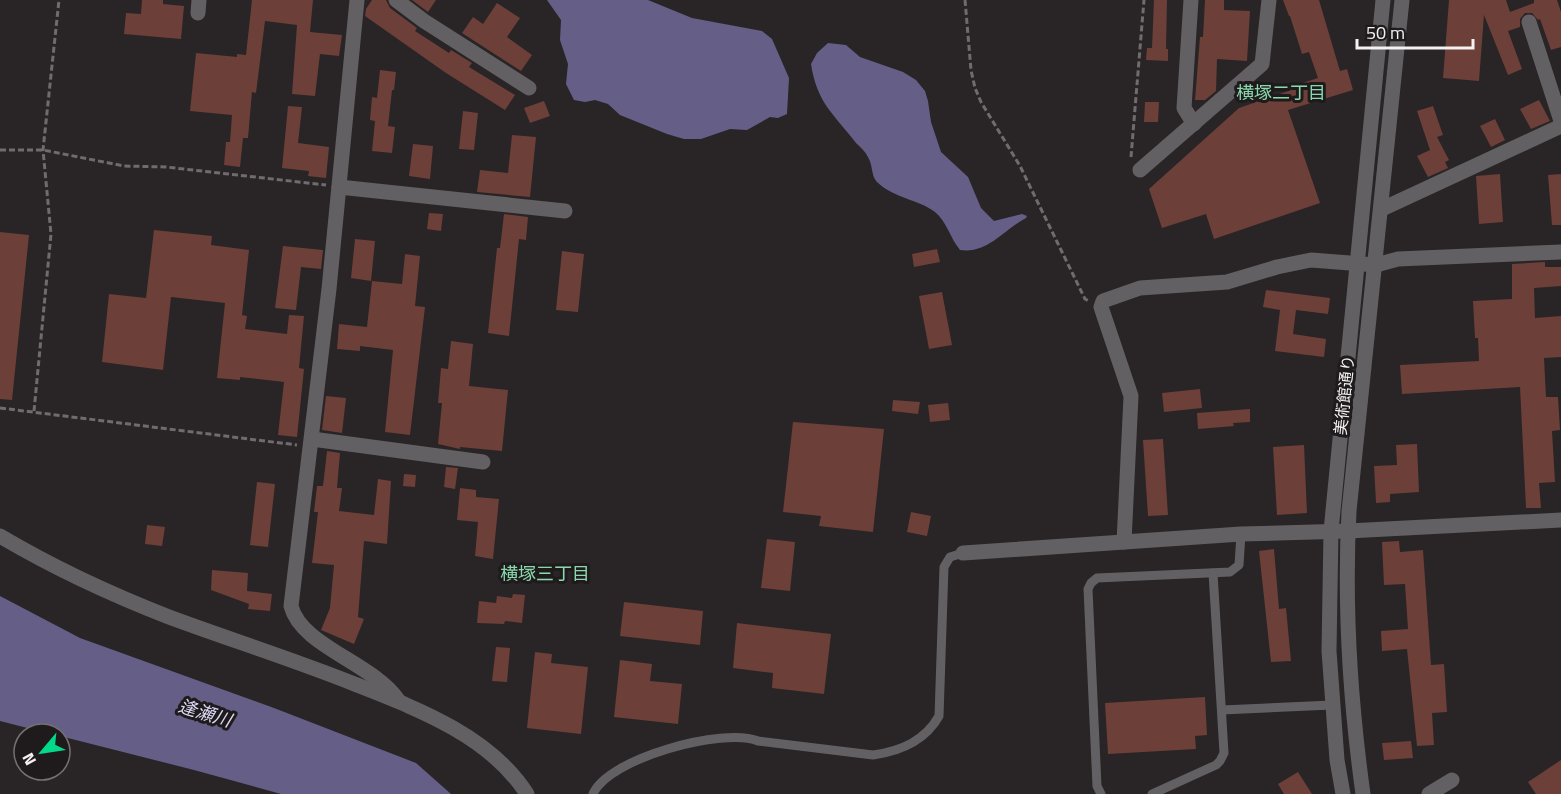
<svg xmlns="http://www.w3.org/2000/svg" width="1561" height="794" viewBox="0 0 1561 794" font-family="'Titillium Web','Noto Sans JP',sans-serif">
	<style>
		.water { fill: #655f88 }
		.building { fill: #6c3f39 }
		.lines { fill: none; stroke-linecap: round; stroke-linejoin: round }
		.path { stroke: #706b6d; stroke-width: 3; stroke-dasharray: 6 3; stroke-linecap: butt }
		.service { stroke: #626062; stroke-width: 9 }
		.minor { stroke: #626062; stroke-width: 15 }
		.tertiary { stroke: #626062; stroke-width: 15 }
		.labels { text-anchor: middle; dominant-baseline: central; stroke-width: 6; stroke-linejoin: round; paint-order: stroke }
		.street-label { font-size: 16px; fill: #f4f1f2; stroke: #1f1b1c }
		.neighbourhood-label { font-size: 18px; fill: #8ad9ad; stroke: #1f1b1c }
		.water-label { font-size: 18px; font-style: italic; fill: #dedbf7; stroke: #1f1b1c }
	</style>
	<rect width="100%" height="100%" fill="#292426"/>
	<g class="water">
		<path d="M547 0H648L692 18 762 31 772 39 789 78 787 114 778 118 770 117 747 130 730 129 701 139H684L667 134 620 115 608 104 595 100 585 102 574 100 566 84 568 64 560 40 561 20Z"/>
		<path d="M828 43 846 45 860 57 903 72 916 80 925 91 928 101 931 122 941 152 968 177 981 208 994 221 1022 214 1027 216 1026 218C1003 230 988 254 960 250 950 238 947 222 935 212 918 199 895 199 877 182 871 176 873 165 868 157 865 151 860 147 856 143 833 113 817 103 811 64L817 53Z"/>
		<path d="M0 596 80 638 274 708 416 763 451 794H281L194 770 60 736V734H51L0 721Z"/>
	</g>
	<g class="building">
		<path d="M142 0H163V4L184 6 181 39 124 34 126 13 141 14Z"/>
		<path d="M252 0H313L310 32 342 35 339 56 320 54 315 96 292 94 297 25 265 21 256 93 252 92 248 138H243L240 167 224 165 226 142H230L232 115 190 111 196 53 237 57V54L246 55Z"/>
		<path d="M372 0H386L390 8 417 28 415 31 449 53 451 50 472 63 469 67 515 95 505 110 446 73 365 16 366 9Z"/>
		<path d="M412 0H436L428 12Z"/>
		<path d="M1154 0H1167L1166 49H1168V61L1146 60 1147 48H1152Z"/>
		<path d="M1205 0H1224V10L1250 11 1247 61 1217 59 1216 91 1205 100H1195L1200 37H1203Z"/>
		<path d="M1283 0H1319L1340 71 1347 69 1353 90 1288 110 1320 203 1214 239 1206 214 1162 228 1149 189 1239 108 1297 88 1296 85 1318 78 1309 52 1302 54 1290 16H1289Z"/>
		<path d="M1449 0H1506L1510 12 1534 3V0H1557L1561 12V47L1551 50 1540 19 1538 20 1532 13H1525L1520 19V27L1508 31 1522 69 1508 75 1484 15 1479 81 1443 78Z"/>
		<path d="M497 3 520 18 507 37 532 55 521 71 462 33 473 17 483 24Z"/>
		<path d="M380 70 396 72 394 90H392L388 126 395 127 392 153 372 151 375 121 370 120 372 97 377 98Z"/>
		<path d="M1539 100 1550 121 1531 129 1520 109Z"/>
		<path d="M544 101 550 116 530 123 524 108Z"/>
		<path d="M1145 102H1159L1158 122H1144Z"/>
		<path d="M288 106 302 107 298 143 329 147 326 178 308 176 309 171 282 168Z"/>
		<path d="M1433 106 1443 135 1437 137 1449 160 1445 162 1448 168 1428 177 1417 156 1430 150 1417 111Z"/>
		<path d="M463 111 478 113 474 150 459 149Z"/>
		<path d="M1495 119 1505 140 1491 147 1480 126Z"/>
		<path d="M512 135 536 137 530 197 477 192 480 170 508 173Z"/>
		<path d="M413 144 433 146 430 179 409 176Z"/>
		<path d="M1500 174 1503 222 1479 224 1476 176Z"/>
		<path d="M1561 174V225H1552L1548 175Z"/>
		<path d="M429 213 443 214 441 231 427 229Z"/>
		<path d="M504 214 528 217 526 240 519 239 509 336 488 333 497 248H500Z"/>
		<path d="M154 230 212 236 211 245 249 250 242 315 247 316 245 329 287 334 289 315 304 316 299 368 304 369 297 437 278 435 284 382 240 377V380L217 378 225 303 171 297 163 370 102 362 109 294 146 298Z"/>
		<path d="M0 232 29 235 12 400 0 399Z"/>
		<path d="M355 239 375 241 371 281 351 278Z"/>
		<path d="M283 246 323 250 321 269 301 267 296 310 275 308Z"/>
		<path d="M937 249 940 262 914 267 912 254Z"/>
		<path d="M562 251 584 254 578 312 556 310Z"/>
		<path d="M405 254 420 256 415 306 425 307 410 435 385 432 393 350 360 346V351L337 349 339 324 367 327 372 281 402 284Z"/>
		<path d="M1545 262V267H1561V286L1534 288 1535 318 1561 316V357L1544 358 1546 397H1558L1560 430 1552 431 1555 482 1539 483 1541 508H1526L1520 387 1402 394 1400 365 1479 361 1478 338H1475L1473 301 1512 299V264Z"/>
		<path d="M1266 290 1330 298 1328 314 1296 310 1293 334 1326 339 1324 357 1275 351 1280 310 1263 307Z"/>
		<path d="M942 292 952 345 929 349 919 296Z"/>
		<path d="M451 341 473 344 469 386 508 390 502 451 460 447V449L438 444 442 403H438L441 368 448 369Z"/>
		<path d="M1200 389 1202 408 1164 412 1162 393Z"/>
		<path d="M326 396 346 398 342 433 322 430Z"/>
		<path d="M893 400 920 402 918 414 892 411Z"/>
		<path d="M948 403 950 420 930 422 928 405Z"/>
		<path d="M1250 409V422L1233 423 1234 426 1198 429 1197 413Z"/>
		<path d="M793 422 884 429 873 532 819 526 821 516 783 512Z"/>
		<path d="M1163 439 1168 515 1148 516 1143 440Z"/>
		<path d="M1417 444 1419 492 1390 494V502L1376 503 1374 466 1397 465 1396 445Z"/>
		<path d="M1304 445 1307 513 1277 515 1273 447Z"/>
		<path d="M327 451 340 453 337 488H342L339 511 374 515 378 479 391 481 387 544 364 541 358 617 364 619 354 644 321 630 330 608 334 565 312 563 318 512H314L317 486H323Z"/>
		<path d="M446 467 458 468 455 489 444 487Z"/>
		<path d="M404 474 416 475 415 487 403 486Z"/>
		<path d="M257 482 275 484 268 547 250 545Z"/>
		<path d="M460 488 476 490V497L499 499 493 559 475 556 478 522 457 520Z"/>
		<path d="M911 512 931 516 927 536 907 532Z"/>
		<path d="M147 525 165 527 162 546 145 544Z"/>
		<path d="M767 539 795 542 790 591 761 588Z"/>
		<path d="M1399 541 1400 552 1423 550 1431 665 1444 664 1447 712 1432 713 1434 745 1417 746 1407 649 1382 651 1381 631 1408 629 1405 584 1384 585 1382 542Z"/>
		<path d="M1274 549 1279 609 1286 608 1291 661 1271 662 1259 551Z"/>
		<path d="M212 570 248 573 247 591 272 594 270 611 248 609 249 604 211 590Z"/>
		<path d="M513 594 525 595 522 623 505 621 504 624 477 623 479 601 496 603 497 596 512 598Z"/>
		<path d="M624 602 703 611 700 645 620 636Z"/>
		<path d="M737 623 831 634 824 694 772 688 773 673 733 668Z"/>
		<path d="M496 647 510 648 507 682 492 681Z"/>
		<path d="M535 652 552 654 551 663 588 667 581 734 527 728Z"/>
		<path d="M620 660 652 664 650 681 682 684 678 724 614 717Z"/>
		<path d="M1205 697 1207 735 1195 736 1196 749 1108 754 1105 703Z"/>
		<path d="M1411 741 1413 758 1384 760 1382 743Z"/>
		<path d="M1561 760V794H1536L1528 782Z"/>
		<path d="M1298 772 1312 794H1284L1278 784Z"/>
	</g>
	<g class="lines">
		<g class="path">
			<path d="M965 0 971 70 975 88 981 102 1020 166 1085 299 1089 301"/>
			<path d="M0 150H43L124 166 166 167 326 185"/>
			<path d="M1131 157 1144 0"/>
			<path d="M0 408 297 445"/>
			<path d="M34 411 51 234 43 150 59 0"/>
		</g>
		<g class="service">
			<path d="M1222 710 1332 705"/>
			<path d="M593 794C608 758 724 727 758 741L873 755C901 751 925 741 939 716L944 567 950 557 963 553"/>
			<path d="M1101 794 1097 786 1088 589 1091 583 1097 578 1230 572 1239 565 1241 534"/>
			<path d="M1152 794 1216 765 1220 761 1224 753 1213 573"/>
		</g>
		<g class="minor">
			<path d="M357 0 329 289 291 606C301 646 373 663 398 700"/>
			<path d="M396 0 424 21 529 88"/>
			<path d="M1191 0 1184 108 1194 124"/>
			<path d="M198 13 199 0"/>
			<path d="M1529 22 1561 121"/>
			<path d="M1140 170 1262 64 1269 0"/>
			<path d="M339 187 565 211"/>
			<path d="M1382 209 1561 126"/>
			<path d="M312 439 483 462"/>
			<path d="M0 536C54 568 110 594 169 617 231 640 295 660 357 685 418 709 490 736 527 794"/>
			<path d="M1124 542 1131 396 1103 313 1101 307 1103 301 1140 288 1227 282 1277 267 1311 260 1376 265 1398 259 1561 252"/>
			<path d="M963 553 1241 534 1348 531 1561 520"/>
			<path d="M1429 794 1452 780"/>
		</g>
		<g class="tertiary">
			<path d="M1343 794 1337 760 1329 651 1331 531 1383 0"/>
			<path d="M1363 794C1350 700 1344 606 1349 511L1402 0"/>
		</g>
	</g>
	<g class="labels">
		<g class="street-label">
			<text transform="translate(1344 395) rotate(-84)">美術館通り</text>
		</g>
		<g class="neighbourhood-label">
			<text x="1281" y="92">横塚二丁目</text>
			<text x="545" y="573">横塚三丁目</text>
		</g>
		<g class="water-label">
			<text transform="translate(205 713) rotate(17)">逢瀬川</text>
		</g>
	</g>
	<g transform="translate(42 752) rotate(241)"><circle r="28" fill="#1f1b1c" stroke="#747172" stroke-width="1.5"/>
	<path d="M0-4.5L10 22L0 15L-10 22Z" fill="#03d98b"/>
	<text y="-9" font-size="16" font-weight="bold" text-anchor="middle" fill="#f4f1f2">N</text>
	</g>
	<path d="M1357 39v9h116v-9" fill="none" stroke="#f4f1f2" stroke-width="3"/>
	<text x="1366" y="39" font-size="18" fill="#f4f1f2" stroke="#1f1b1c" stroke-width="4.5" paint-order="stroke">50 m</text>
</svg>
